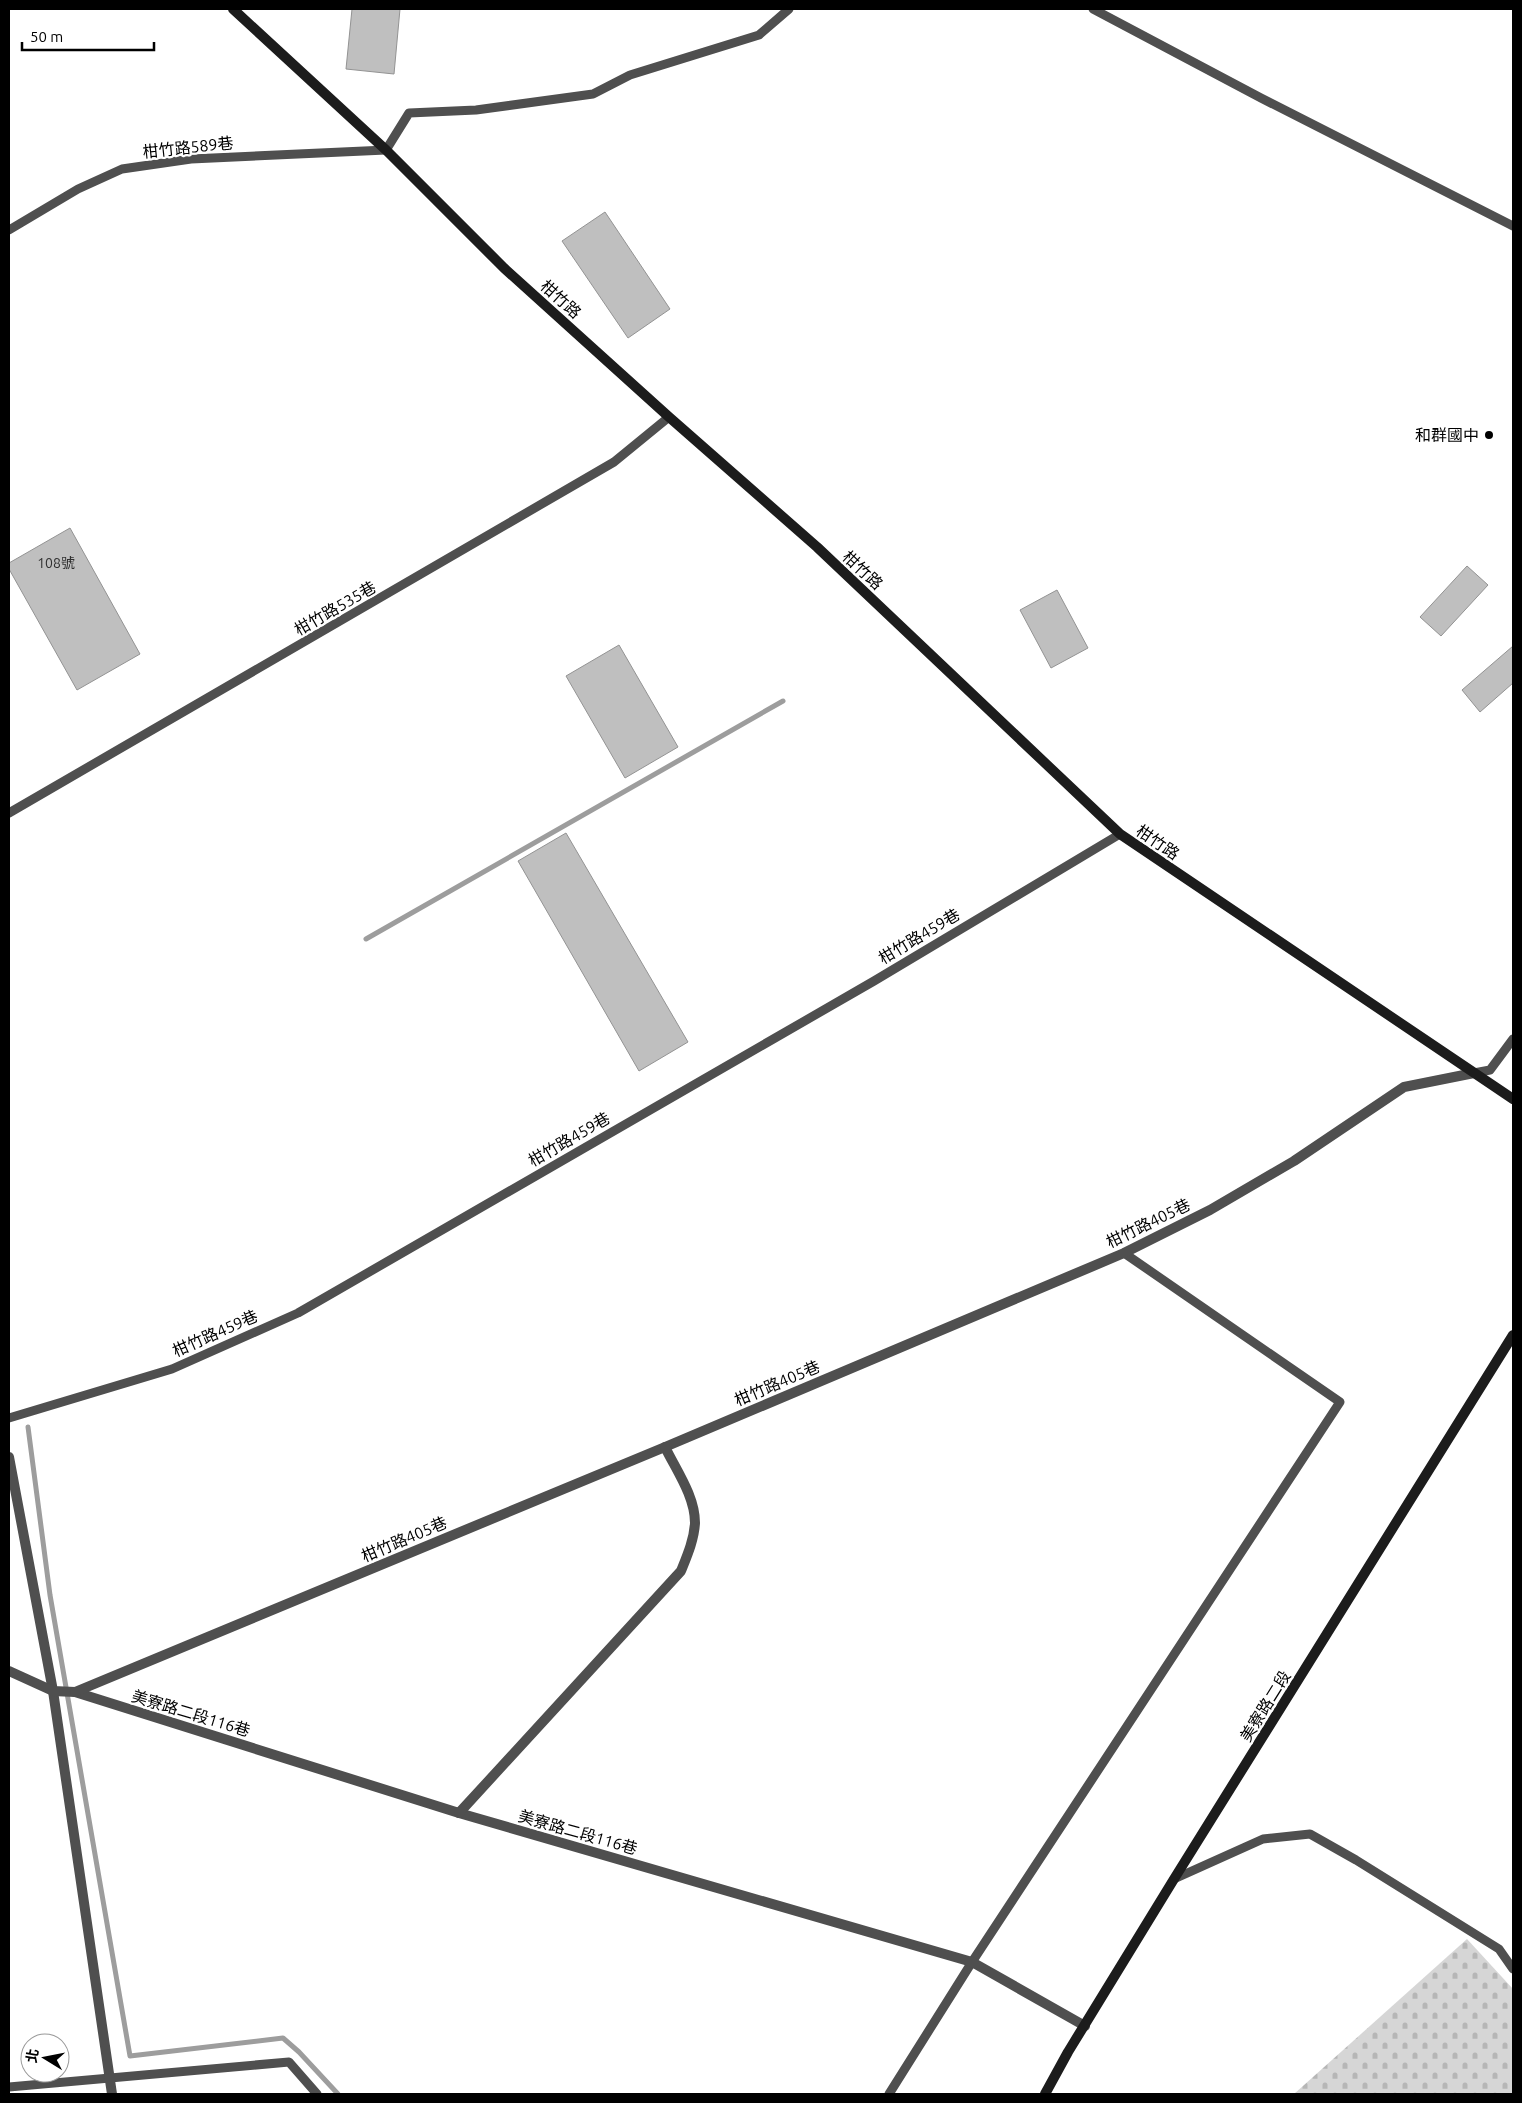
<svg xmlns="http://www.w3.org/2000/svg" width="1522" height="2103" viewBox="0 0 1522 2103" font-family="Ubuntu,'Noto Sans TC',sans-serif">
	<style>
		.cemetery { fill: url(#cemetery-stones) }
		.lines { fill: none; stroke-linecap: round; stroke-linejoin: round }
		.stream { stroke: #9d9d9d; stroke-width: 5 }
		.building { fill: #bfbfbf; stroke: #939393 }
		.lane { stroke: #4f4f4f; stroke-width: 9 }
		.street { stroke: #4f4f4f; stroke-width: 10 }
		.secondary { stroke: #1c1c1c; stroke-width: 10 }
		.poi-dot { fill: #000; stroke: #fff; stroke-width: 2 }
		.labels { text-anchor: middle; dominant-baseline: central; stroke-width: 4.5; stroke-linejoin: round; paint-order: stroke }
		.number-label { font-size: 14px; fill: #303030 }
		.street-label { font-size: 16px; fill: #000; stroke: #fff }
		.poi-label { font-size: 16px; fill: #000; stroke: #fff; text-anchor: end }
	</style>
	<defs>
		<pattern id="cemetery-stones" width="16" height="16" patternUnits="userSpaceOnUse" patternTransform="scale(1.25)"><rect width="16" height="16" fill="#d6d6d6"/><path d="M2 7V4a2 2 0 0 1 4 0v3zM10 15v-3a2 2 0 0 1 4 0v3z" fill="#b6b6b6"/></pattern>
	</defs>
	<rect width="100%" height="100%" fill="#fff"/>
	<path class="cemetery" d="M1467 1939 1513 1989V2094H1294Z"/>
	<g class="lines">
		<g class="stream">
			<path d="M366 939 783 701"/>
			<path d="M28 1427 50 1595 130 2056 283 2038 299 2052 338 2094"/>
		</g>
	</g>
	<g class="building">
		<path d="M352 9H400L394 74 346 69Z"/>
		<path d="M605 212 670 309 628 338 562 241Z"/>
		<path d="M70 528 140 654 77 690 9 569V563Z"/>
		<path d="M1467 566 1488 585 1441 636 1420 617Z"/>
		<path d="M1057 590 1088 648 1051 668 1020 610Z"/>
		<path d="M619 645 678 747 625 778 566 676Z"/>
		<path d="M1513 646V683L1480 712 1462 690Z"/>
		<path d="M566 833 688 1042 639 1071 518 861Z"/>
	</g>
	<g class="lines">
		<g class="lane">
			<path d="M1093 9 1261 98 1513 226"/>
			<path d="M9 230 78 189 122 169 191 159 386 150 409 113 476 110 593 94 630 75 759 35 789 9"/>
			<path d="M9 813 614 462 669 417"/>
			<path d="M1474 1073 1490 1070 1513 1039"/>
			<path d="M9 1418 172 1369 298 1313 874 981 1120 834"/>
			<path d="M1174 1879 1263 1839 1310 1834 1356 1860 1499 1949 1513 1969"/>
			<path d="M9 2087 289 2062 317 2094"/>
			<path d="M889 2094 972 1962 1340 1402 1124 1253"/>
		</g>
		<g class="street">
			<path d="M9 1457 53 1691 112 2094"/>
			<path d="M9 1671 53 1691 75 1692 459 1813 972 1962 1085 2026"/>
			<path d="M75 1692 665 1447 1124 1253 1210 1210 1294 1161 1404 1087 1474 1073"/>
			<path d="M459 1813 681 1571C687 1556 694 1540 695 1523 695 1496 676 1470 665 1447"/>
		</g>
		<g class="secondary">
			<path d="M233 9 386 150 504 268 669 417 817 547 1120 834 1513 1099"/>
			<path d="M1045 2094 1068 2052 1174 1879 1513 1335"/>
		</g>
	</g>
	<circle class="poi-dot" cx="1489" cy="435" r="5"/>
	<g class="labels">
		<g class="number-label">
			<text x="56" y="563">108號</text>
		</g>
		<g class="street-label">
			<text transform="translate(188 147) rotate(-6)">柑竹路589巷</text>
			<text transform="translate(561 299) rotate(42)">柑竹路</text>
			<text transform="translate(863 570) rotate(43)">柑竹路</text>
			<text transform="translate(335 608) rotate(-30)">柑竹路535巷</text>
			<text transform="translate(1158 842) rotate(34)">柑竹路</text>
			<text transform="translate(919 936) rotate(-31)">柑竹路459巷</text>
			<text transform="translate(569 1139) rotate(-30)">柑竹路459巷</text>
			<text transform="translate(1148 1223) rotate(-26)">柑竹路405巷</text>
			<text transform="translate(215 1333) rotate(-24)">柑竹路459巷</text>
			<text transform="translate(777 1383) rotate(-23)">柑竹路405巷</text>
			<text transform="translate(404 1539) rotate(-23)">柑竹路405巷</text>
			<text transform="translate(1265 1706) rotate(-58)">美寮路二段</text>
			<text transform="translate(191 1713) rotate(17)">美寮路二段116巷</text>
			<text transform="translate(578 1832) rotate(16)">美寮路二段116巷</text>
		</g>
		<g class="poi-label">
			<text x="1479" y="435">和群國中</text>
		</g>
	</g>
	<rect width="1522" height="2103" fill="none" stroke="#000000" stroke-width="20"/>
	<g transform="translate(45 2058) rotate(280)"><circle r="24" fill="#ffffff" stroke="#999999"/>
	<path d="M0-4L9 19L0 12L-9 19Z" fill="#000000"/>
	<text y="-8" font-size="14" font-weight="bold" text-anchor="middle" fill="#000000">北</text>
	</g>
	<path d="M22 42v8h132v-8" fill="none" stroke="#000000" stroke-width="2.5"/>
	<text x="30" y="42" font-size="15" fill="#000000" stroke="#ffffff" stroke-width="4" paint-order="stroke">50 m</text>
</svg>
